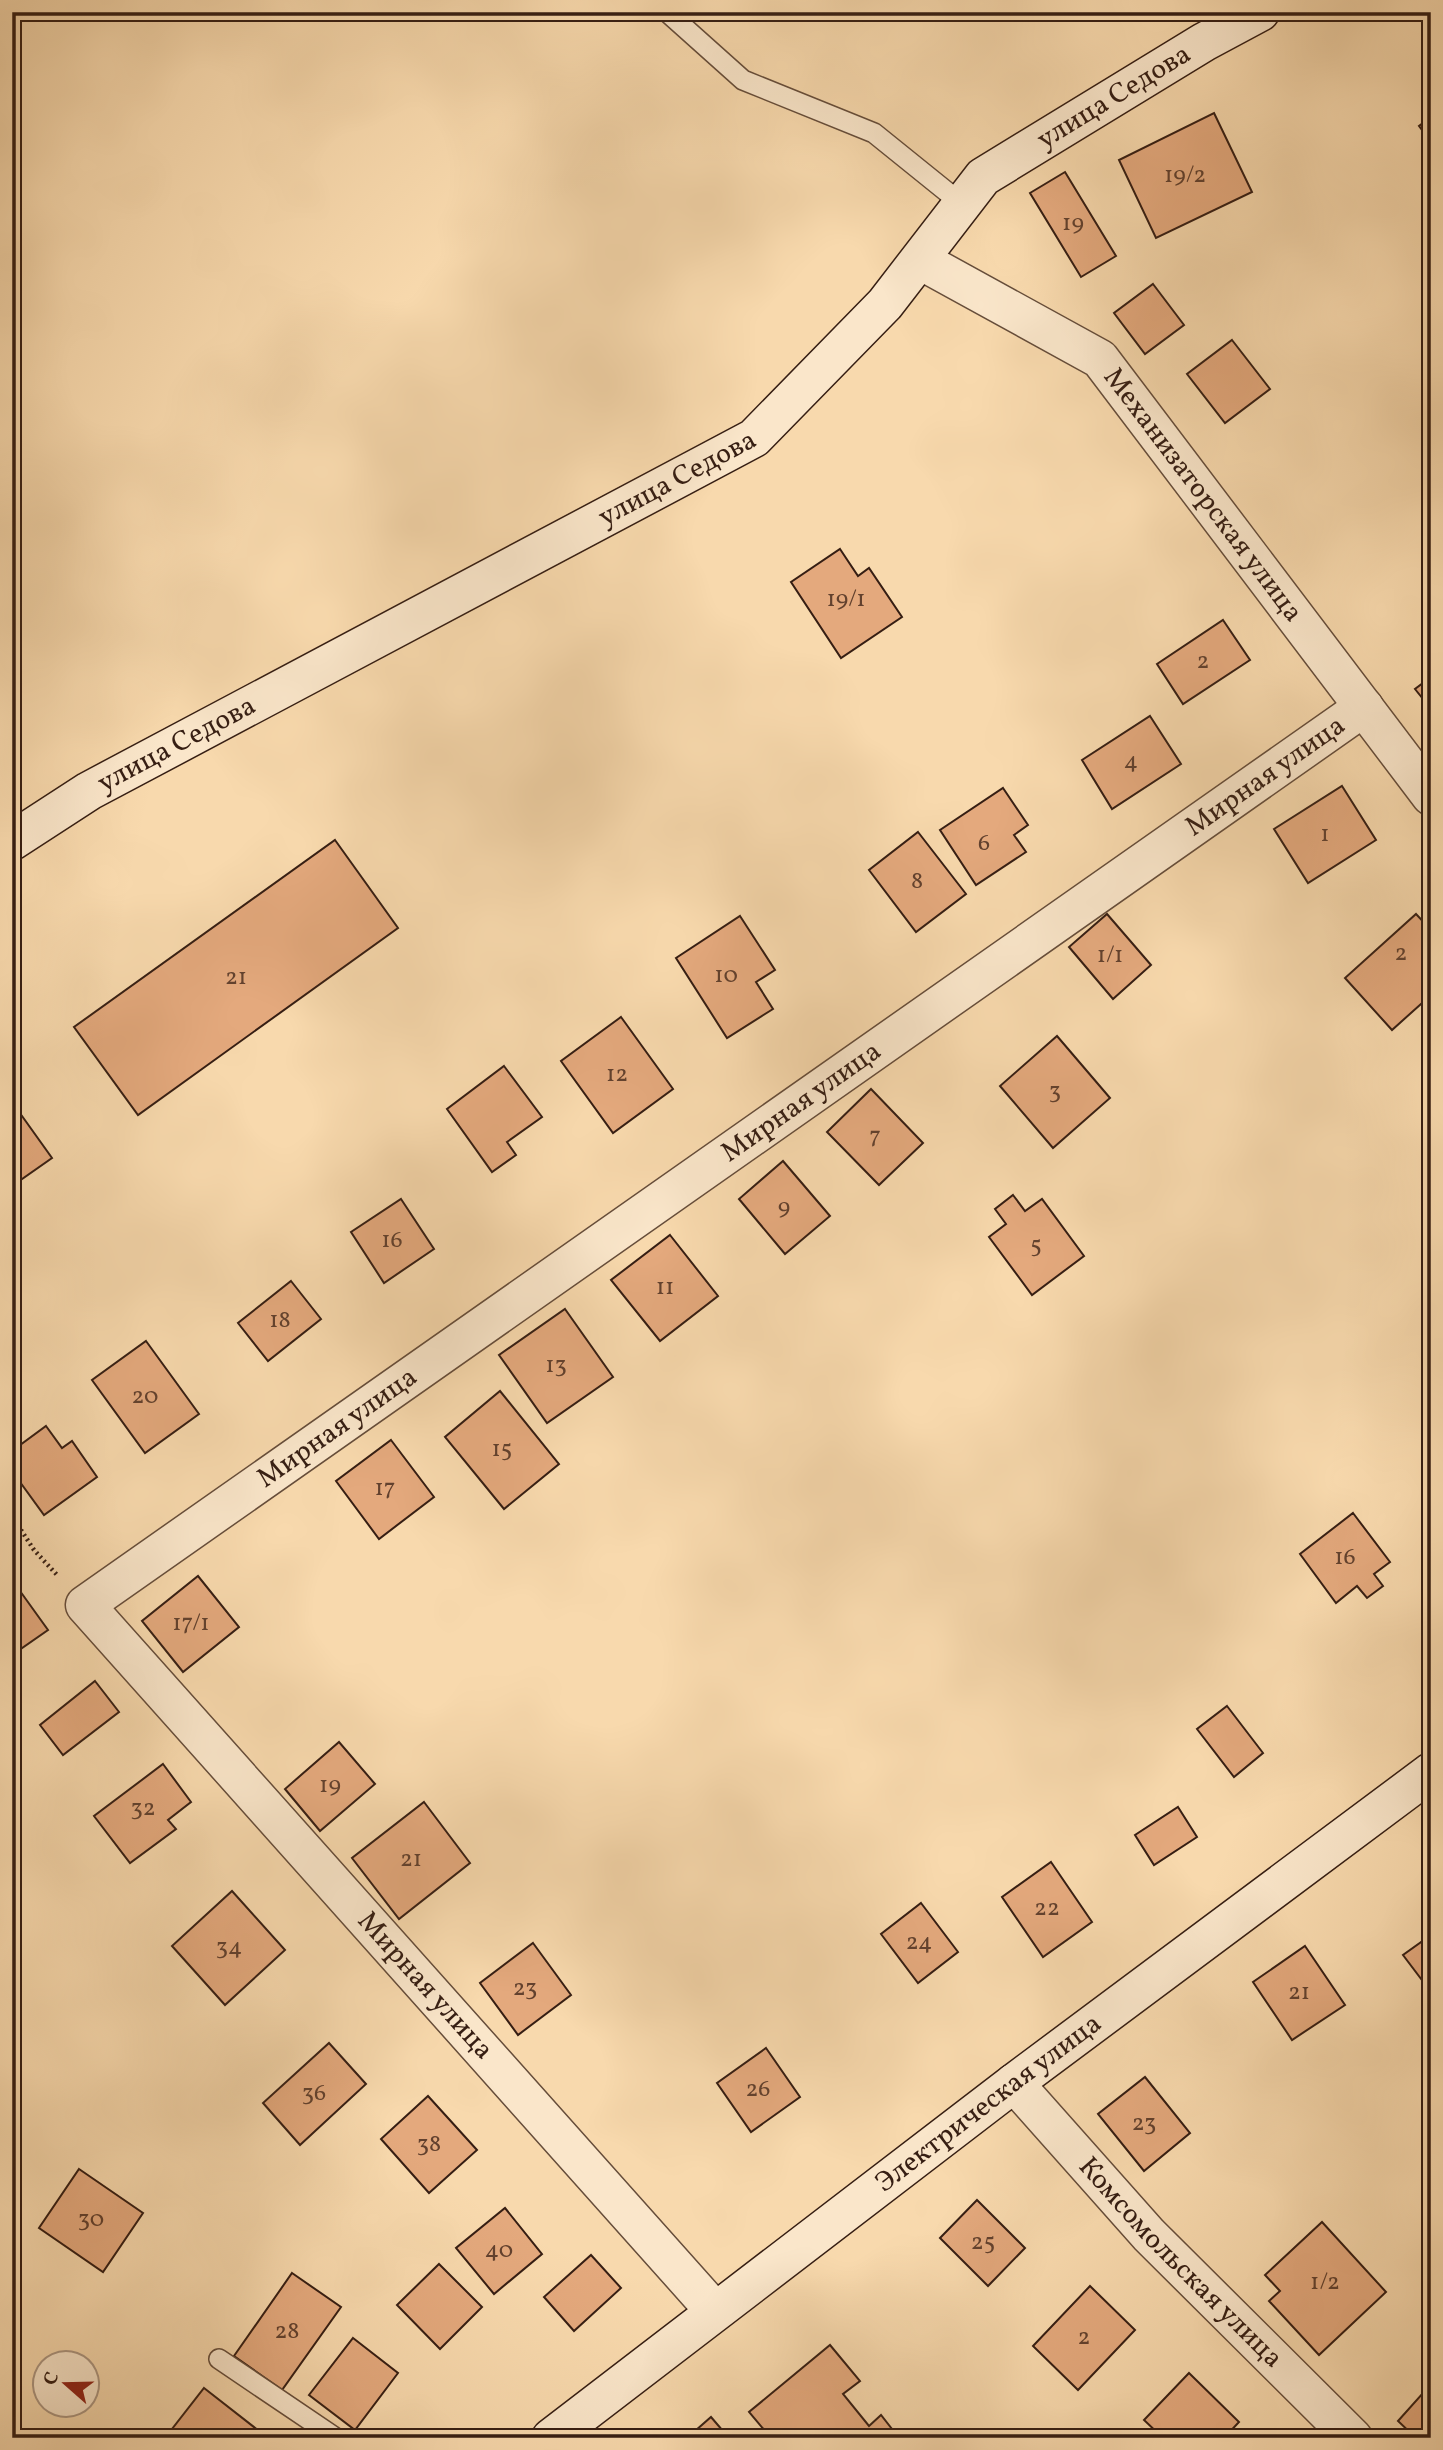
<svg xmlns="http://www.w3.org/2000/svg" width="1443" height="2450" viewBox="0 0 1443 2450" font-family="Vollkorn,serif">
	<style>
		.building { fill: #e4a97d; stroke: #361e13; stroke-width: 2 }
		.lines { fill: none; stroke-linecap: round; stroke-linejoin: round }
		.lane-casing { stroke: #664d3a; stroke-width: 22 }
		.street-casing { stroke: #664d3a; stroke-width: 41 }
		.secondary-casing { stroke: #361e13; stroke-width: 41 }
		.path { stroke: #361e13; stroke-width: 4.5; stroke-dasharray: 2 3.5; stroke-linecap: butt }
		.lane { stroke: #fae6ca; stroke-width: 19 }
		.street { stroke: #fae6ca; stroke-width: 38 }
		.secondary { stroke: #fae6ca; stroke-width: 38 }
		.labels { text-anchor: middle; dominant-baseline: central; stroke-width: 7; stroke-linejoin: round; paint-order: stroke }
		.number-label { font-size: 24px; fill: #62412e }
		.street-label { font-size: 28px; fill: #361e13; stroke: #fae6ca }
	</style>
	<rect width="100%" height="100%" fill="#f8d9ad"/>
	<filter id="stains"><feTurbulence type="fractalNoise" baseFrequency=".00286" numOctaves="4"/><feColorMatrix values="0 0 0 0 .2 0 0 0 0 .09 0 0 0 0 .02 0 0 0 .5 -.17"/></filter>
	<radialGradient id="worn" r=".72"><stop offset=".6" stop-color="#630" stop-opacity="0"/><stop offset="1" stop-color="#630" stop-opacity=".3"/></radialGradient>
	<g class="building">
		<path d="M1214 113 1252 192 1156 238 1119 160Z"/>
		<path d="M1431 117V142L1419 126Z"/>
		<path d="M1065 172 1116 256 1081 277 1030 193Z"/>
		<path d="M1153 284 1184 325 1145 354 1114 313Z"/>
		<path d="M1232 340 1270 389 1225 423 1187 374Z"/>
		<path d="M840 549 858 576 869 568 902 617 841 658 791 582Z"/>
		<path d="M1223 620 1250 660 1183 704 1157 664Z"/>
		<path d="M1431 677V709L1415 689Z"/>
		<path d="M1150 716 1181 764 1112 809 1082 760Z"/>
		<path d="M1342 786 1376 840 1308 883 1274 829Z"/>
		<path d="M1003 788 1028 825 1014 835 1026 852 976 885 940 830Z"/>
		<path d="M918 832 966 894 916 932 869 870Z"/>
		<path d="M335 840 398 928 138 1115 74 1027Z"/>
		<path d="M1107 914 1151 965 1113 999 1069 947Z"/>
		<path d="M1416 914 1431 930V995L1392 1030 1345 978Z"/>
		<path d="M740 916 775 970 756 982 773 1009 727 1038 676 958Z"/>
		<path d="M621 1017 673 1089 613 1133 561 1061Z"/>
		<path d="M1057 1036 1110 1098 1053 1148 1000 1086Z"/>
		<path d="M504 1066 542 1117 507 1142 516 1155 492 1172 447 1109Z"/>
		<path d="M871 1089 923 1143 879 1185 827 1132Z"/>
		<path d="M12 1102 52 1158 12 1186Z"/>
		<path d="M783 1161 830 1216 785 1254 739 1199Z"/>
		<path d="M1013 1195 1025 1211 1042 1199 1084 1256 1032 1295 989 1237 1006 1224 995 1209Z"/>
		<path d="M401 1199 434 1249 384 1283 351 1232Z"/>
		<path d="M670 1235 718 1296 660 1341 611 1280Z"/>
		<path d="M291 1281 321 1319 268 1361 238 1323Z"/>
		<path d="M565 1309 613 1377 547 1423 499 1355Z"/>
		<path d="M146 1341 199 1414 145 1453 92 1380Z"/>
		<path d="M500 1391 559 1464 504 1509 445 1437Z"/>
		<path d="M46 1426 62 1448 72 1441 97 1477 44 1515 12 1471V1451Z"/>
		<path d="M391 1440 434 1497 379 1539 336 1481Z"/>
		<path d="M1353 1513 1390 1562 1374 1574 1383 1586 1367 1598 1357 1586 1336 1603 1300 1554Z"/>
		<path d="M198 1576 239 1627 183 1672 142 1621Z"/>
		<path d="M20 1591 48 1630 12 1655V1597Z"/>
		<path d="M95 1681 119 1712 63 1755 40 1725Z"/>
		<path d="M1227 1706 1263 1753 1234 1777 1197 1729Z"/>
		<path d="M339 1742 375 1784 320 1831 285 1789Z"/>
		<path d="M163 1764 191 1802 168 1820 176 1829 130 1863 94 1816Z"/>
		<path d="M424 1802 470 1863 399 1919 352 1858Z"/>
		<path d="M1178 1807 1197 1837 1154 1865 1135 1835Z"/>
		<path d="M1051 1862 1092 1922 1043 1957 1002 1897Z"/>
		<path d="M232 1891 285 1950 225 2005 172 1946Z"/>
		<path d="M921 1903 958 1952 918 1983 881 1934Z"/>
		<path d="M1431 1935V1992L1403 1955Z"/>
		<path d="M533 1943 571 1995 518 2035 480 1983Z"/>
		<path d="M1305 1946 1345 2005 1292 2040 1253 1982Z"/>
		<path d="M329 2043 366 2084 300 2145 263 2103Z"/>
		<path d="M766 2048 800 2097 751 2132 717 2083Z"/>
		<path d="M1145 2077 1190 2133 1144 2171 1098 2114Z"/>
		<path d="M428 2096 477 2150 429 2193 381 2139Z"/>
		<path d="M79 2169 143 2213 103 2272 39 2228Z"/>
		<path d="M977 2200 1025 2248 988 2286 940 2238Z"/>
		<path d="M505 2208 542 2254 494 2294 456 2248Z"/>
		<path d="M1322 2222 1386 2292 1319 2355 1269 2301 1280 2291 1265 2275Z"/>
		<path d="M591 2255 621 2288 574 2331 544 2297Z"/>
		<path d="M439 2264 482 2307 440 2349 397 2305Z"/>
		<path d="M292 2273 341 2307 282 2390 234 2356Z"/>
		<path d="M1090 2286 1135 2330 1078 2390 1033 2346Z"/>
		<path d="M353 2338 398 2373 355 2430 309 2395Z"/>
		<path d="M830 2345 860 2381 843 2394 869 2426 881 2415 899 2438H771L749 2412Z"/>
		<path d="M1189 2373 1239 2422 1224 2438H1163L1144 2420Z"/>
		<path d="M1431 2384V2438H1416L1398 2421Z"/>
		<path d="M204 2388 268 2438H165Z"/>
		<path d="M711 2417 729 2438H687Z"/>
	</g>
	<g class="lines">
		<defs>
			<g id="lane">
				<path d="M667 12 743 80 874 133 962 204"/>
				<path d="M219 2359 336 2438"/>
			</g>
			<g id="street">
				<path id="s1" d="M920 260 1100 359 1431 796"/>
				<path id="s2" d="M1014 2083 1149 2235 1353 2438"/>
				<path id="s3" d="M714 2310 85 1605 1364 707"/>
			</g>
			<g id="secondary">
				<path id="s4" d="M12 841 89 791 754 438 885 304 983 177 1204 42 1260 12"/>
				<path id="s5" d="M551 2438 1014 2083 1431 1772"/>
			</g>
		</defs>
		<use href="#lane" class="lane-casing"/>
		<use href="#street" class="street-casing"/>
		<use href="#secondary" class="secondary-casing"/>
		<path class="path" d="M12 1516 34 1550 58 1576"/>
		<use href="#lane" class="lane"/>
		<use href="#street" class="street"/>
		<use href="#secondary" class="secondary"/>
	</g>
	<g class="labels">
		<g class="number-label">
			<text x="1185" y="176">19/2</text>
			<text x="1073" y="224">19</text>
			<text x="846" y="600">19/1</text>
			<text x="1203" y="662">2</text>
			<text x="1131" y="762">4</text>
			<text x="1325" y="835">1</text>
			<text x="984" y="844">6</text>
			<text x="917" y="882">8</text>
			<text x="1401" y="954">2</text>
			<text x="1110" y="956">1/1</text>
			<text x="726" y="976">10</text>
			<text x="236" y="978">21</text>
			<text x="617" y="1075">12</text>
			<text x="1055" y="1092">3</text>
			<text x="875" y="1137">7</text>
			<text x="784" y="1208">9</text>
			<text x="392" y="1241">16</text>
			<text x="1036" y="1246">5</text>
			<text x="665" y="1288">11</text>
			<text x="280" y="1321">18</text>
			<text x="556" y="1366">13</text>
			<text x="145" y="1397">20</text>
			<text x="502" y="1450">15</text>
			<text x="385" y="1489">17</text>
			<text x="1345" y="1558">16</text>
			<text x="191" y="1624">17/1</text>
			<text x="330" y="1786">19</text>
			<text x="143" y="1809">32</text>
			<text x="411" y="1860">21</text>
			<text x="1047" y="1909">22</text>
			<text x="919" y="1943">24</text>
			<text x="229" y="1948">34</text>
			<text x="525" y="1989">23</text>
			<text x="1299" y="1993">21</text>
			<text x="758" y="2090">26</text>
			<text x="314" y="2094">36</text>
			<text x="1144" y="2124">23</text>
			<text x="429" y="2145">38</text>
			<text x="91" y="2220">30</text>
			<text x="983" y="2243">25</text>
			<text x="499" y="2251">40</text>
			<text x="1325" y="2283">1/2</text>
			<text x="287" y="2332">28</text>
			<text x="1084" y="2338">2</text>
		</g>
		<g class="street-label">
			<text stroke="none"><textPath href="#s4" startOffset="1346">улица Седова</textPath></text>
			<text stroke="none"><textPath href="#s4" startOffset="758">улица Седова</textPath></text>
			<text stroke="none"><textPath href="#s1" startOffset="376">Механизаторская улица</textPath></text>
			<text stroke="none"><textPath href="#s4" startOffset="191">улица Седова</textPath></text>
			<text stroke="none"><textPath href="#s3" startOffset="2387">Мирная улица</textPath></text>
			<text stroke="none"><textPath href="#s3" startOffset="1820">Мирная улица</textPath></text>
			<text stroke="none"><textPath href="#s3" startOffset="1253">Мирная улица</textPath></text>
			<text transform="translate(425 1986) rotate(48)">Мирная улица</text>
			<text stroke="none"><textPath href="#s5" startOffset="551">Электрическая улица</textPath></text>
			<text stroke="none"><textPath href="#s2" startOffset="245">Комсомольская улица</textPath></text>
		</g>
	</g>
	<rect width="1443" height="2450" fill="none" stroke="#f8d9ad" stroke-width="42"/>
	<rect x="14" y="14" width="1415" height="2422" fill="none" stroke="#361e13" stroke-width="3.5"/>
	<rect x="21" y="21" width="1401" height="2408" fill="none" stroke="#361e13" stroke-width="2"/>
	<g transform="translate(66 2384) rotate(290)"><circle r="33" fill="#fae6ca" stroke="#ac9681" stroke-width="2"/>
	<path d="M0-5L12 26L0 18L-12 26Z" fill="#8f2418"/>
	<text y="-10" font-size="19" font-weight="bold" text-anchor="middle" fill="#361e13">С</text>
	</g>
	<rect width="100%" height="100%" filter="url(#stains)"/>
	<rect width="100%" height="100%" fill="url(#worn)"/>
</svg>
